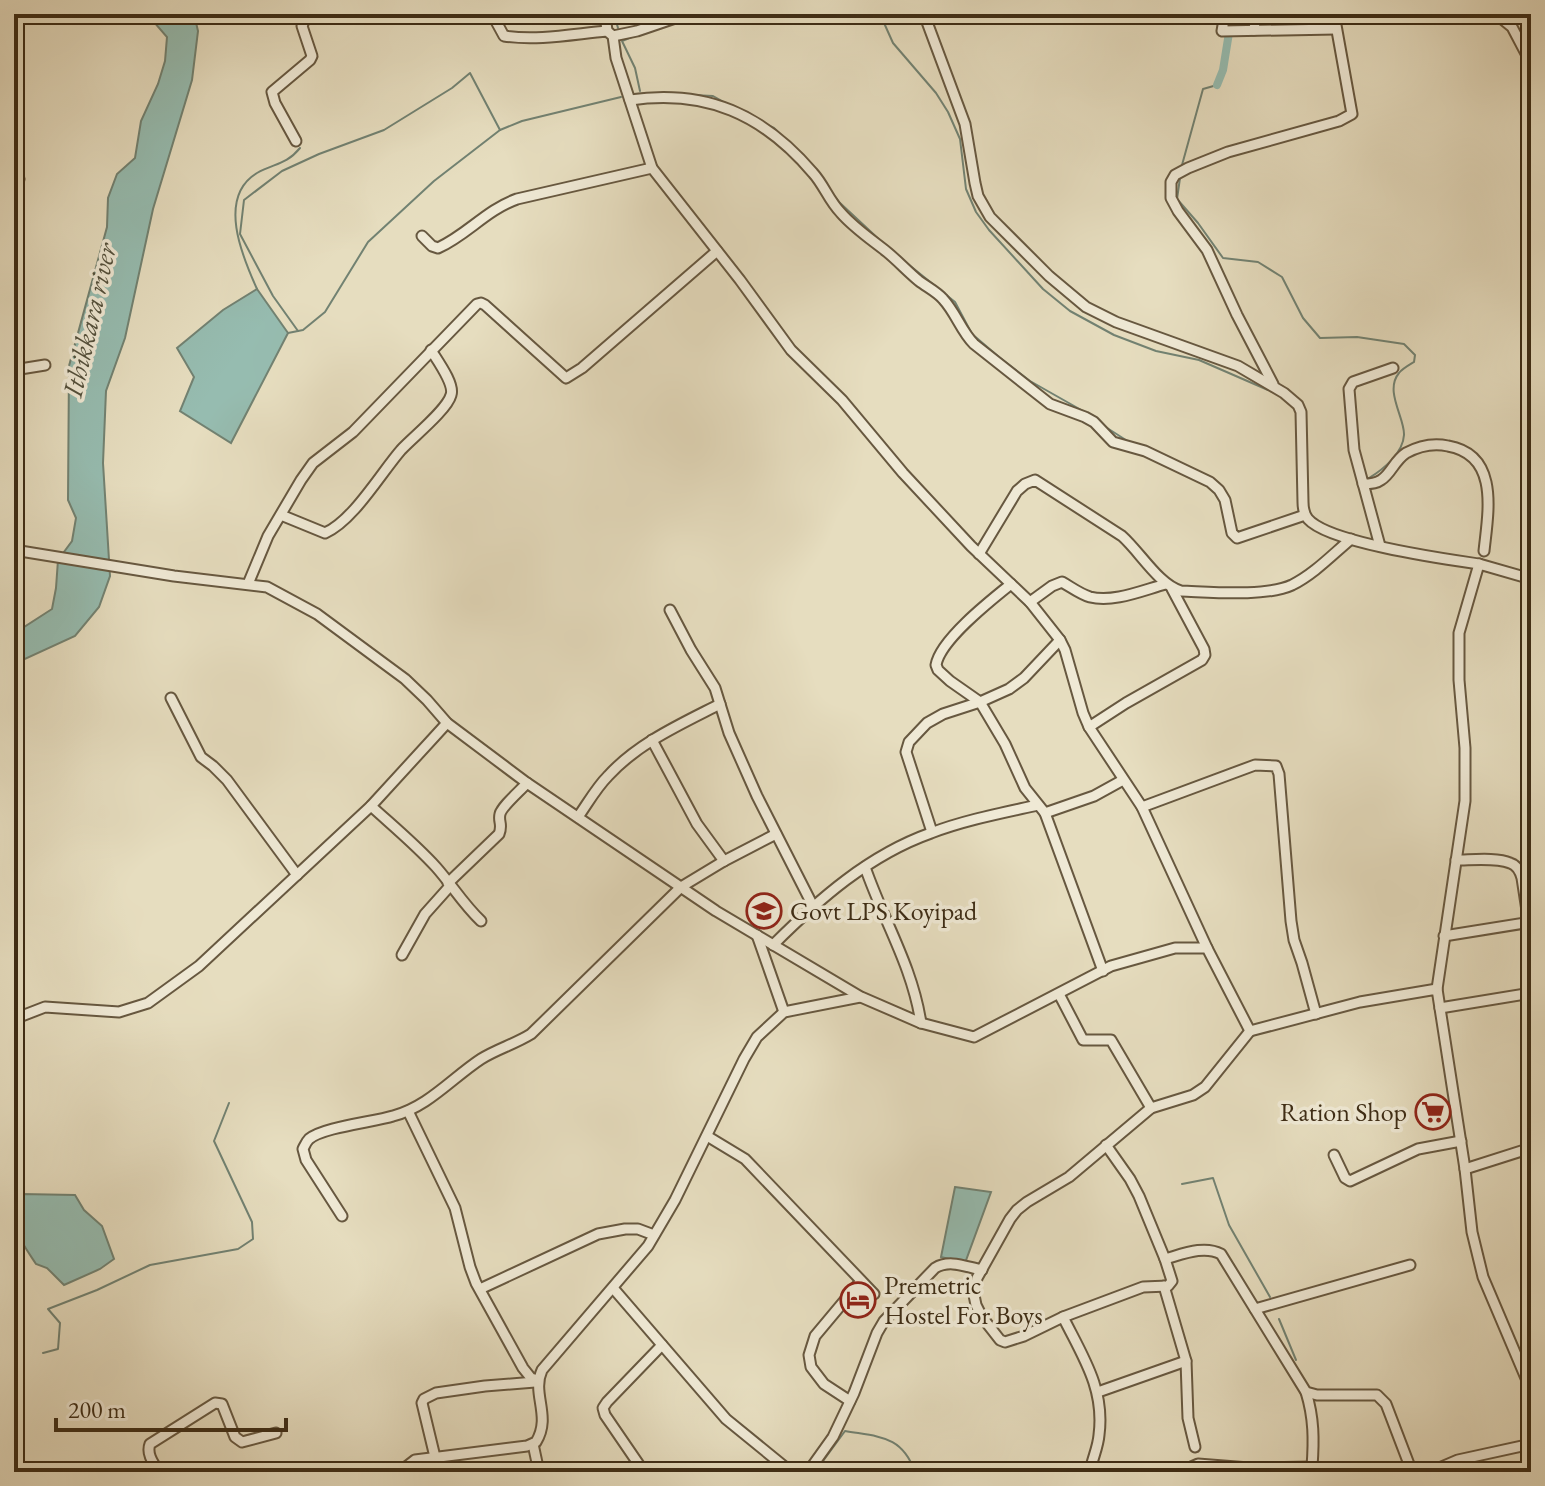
<svg xmlns="http://www.w3.org/2000/svg" width="1545" height="1486" viewBox="0 0 1545 1486" font-family="'EB Garamond',serif">
	<style>
		.water { fill: #96bcb0; stroke: #728272; stroke-width: 2 }
		.lines { fill: none; stroke-linecap: round; stroke-linejoin: round }
		.stream { stroke: #728272; stroke-width: 2 }
		.canal { stroke: #96bcb0; stroke-width: 8 }
		.minor-casing { stroke: #675840; stroke-width: 13 }
		.minor { stroke: #efe9d5; stroke-width: 9 }
		.labels { text-anchor: middle; dominant-baseline: central; stroke-width: 7; stroke-linejoin: round; paint-order: stroke }
		.poi-label { font-size: 26px; fill: #3d2c15; stroke: #efe9d5; text-anchor: start }
		.water-label { font-size: 28px; font-style: italic; fill: #53503c; stroke: #efe9d5 }
	</style>
	<rect width="100%" height="100%" fill="#e6ddbf"/>
	<filter id="stains"><feTurbulence type="fractalNoise" baseFrequency=".0025" numOctaves="4"/><feColorMatrix values="0 0 0 0 .2 0 0 0 0 .09 0 0 0 0 .02 0 0 0 .5 -.17"/></filter>
	<radialGradient id="worn" r=".72"><stop offset=".6" stop-color="#630" stop-opacity="0"/><stop offset="1" stop-color="#630" stop-opacity=".3"/></radialGradient>
	<g class="water">
		<path d="M147 14H194L198 31 192 80 153 209 125 338 106 391 103 463 110 576 99 607 75 636 14 664V628L24 627 52 609 56 588 58 560 72 541 76 518 68 500 69 366 107 227 108 198 117 174 135 158 141 121 158 84 165 61 167 37Z"/>
		<path d="M257 289 288 333 231 443 180 411 194 377 177 348 223 310Z"/>
		<path d="M955 1187 991 1192 965 1263 941 1257Z"/>
		<path d="M21 1194 75 1195 84 1210 102 1226 114 1259 100 1269 64 1285 47 1268 36 1264C23 1244 1 1217 21 1194Z"/>
	</g>
	<g class="lines">
		<g class="stream">
			<path d="M614 14 618 28"/>
			<path d="M880 14 893 43 936 93 948 112 960 139 966 189 976 212 989 230 1043 289 1070 311 1114 335 1156 351 1199 360 1268 390"/>
			<path d="M637 35 622 41 635 68 640 91"/>
			<path d="M635 94 657 93"/>
			<path d="M692 95 713 96 731 106"/>
			<path d="M765 124 774 128 782 136"/>
			<path d="M1182 165 1203 89 1217 85"/>
			<path d="M1180 178 1177 199 1198 223 1223 258 1258 262 1282 277 1303 318 1320 338 1357 337 1404 344 1415 355 1414 362C1409 365 1402 369 1399 373 1384 391 1405 418 1404 435 1403 453 1384 469 1369 478"/>
			<path d="M829 189 840 203 884 244"/>
			<path d="M898 256 955 302 972 334 999 357 1030 381 1090 415"/>
			<path d="M257 289C242 256 217 197 257 173 275 163 286 165 300 148"/>
			<path d="M298 331 273 296 240 234 244 200 282 171 319 154 384 130 452 88 470 73 500 130"/>
			<path d="M288 333 303 330 325 312 368 242 434 181 500 130 522 121 621 97"/>
			<path d="M1104 426 1129 442"/>
			<path d="M1182 1184 1213 1178 1229 1225 1270 1297"/>
			<path d="M1279 1319 1296 1360"/>
			<path d="M43 1353 58 1349 60 1323 48 1309 97 1290 150 1265 238 1249 253 1239 252 1222 214 1141 229 1103"/>
			<path d="M815 1472 845 1431C879 1437 902 1435 915 1472"/>
		</g>
		<path class="canal" d="M1217 85 1223 70 1232 14"/>
		<defs>
			<g id="minor">
				<path d="M492 14 504 36C538 41 573 34 607 31L613 36 616 58 652 168 740 280 791 350 842 400 903 473 971 546 1030 602 1060 640 1065 650 1083 713 1089 727 1142 807 1207 948"/>
				<path d="M605 14 607 31"/>
				<path d="M924 14 965 124 975 183 978 196 990 217 1049 276 1086 307 1116 322 1238 366 1284 393 1298 405 1301 412 1303 502C1303 508 1304 514 1308 519 1329 543 1445 559 1479 564"/>
				<path d="M1225 14 1222 31 1336 29"/>
				<path d="M1496 14 1512 27 1531 63"/>
				<path d="M1254 30 1256 14"/>
				<path d="M613 36 637 31 687 14"/>
				<path d="M630 100C706 89 763 114 813 173 824 185 829 201 841 213 854 228 872 240 887 252 898 261 908 272 919 281 927 287 937 292 943 299 956 313 961 331 974 344L1050 404 1085 417 1094 422 1113 442 1145 451 1210 482 1219 490 1225 500 1232 533 1237 538 1305 515"/>
				<path d="M296 141 275 103 272 92 310 60 312 56 302 26 305 19 311 14"/>
				<path d="M14 167 19 179 18 183 14 186"/>
				<path d="M422 236 432 246 438 248C467 235 486 210 517 199L652 168"/>
				<path d="M14 370 45 365"/>
				<path d="M1273 384 1237 315 1207 250 1178 211 1171 198V182L1175 175 1188 168 1228 152 1339 121 1352 114 1334 14"/>
				<path d="M1363 484C1369 484 1377 483 1381 480 1391 474 1394 461 1406 453 1419 446 1434 443 1448 446 1500 455 1488 513 1484 551"/>
				<path d="M281 515 325 533C353 521 381 473 401 450 413 437 447 410 451 395 455 384 437 360 431 350"/>
				<path d="M1380 546 1354 450 1349 389 1353 382 1393 368"/>
				<path d="M14 550 174 576 267 587 317 614 405 679 427 700 447 723 527 783 716 911 861 997 921 1023 974 1037 1111 966 1175 948H1207L1250 1031 1360 1002 1437 989 1465 1169 1472 1232 1483 1277 1531 1390"/>
				<path d="M979 554 1017 491 1025 484 1035 480 1122 536C1140 552 1159 585 1181 591 1211 592 1266 597 1292 585 1314 574 1332 555 1351 539"/>
				<path d="M248 584 268 536 301 480 313 463 353 432 477 304 481 303 485 305 566 378 582 368 717 251"/>
				<path d="M1011 584C991 600 940 640 936 665L938 670 950 681 980 702 1005 744 1025 788 1045 813 1103 971"/>
				<path d="M1030 602 1052 586 1062 582C1071 587 1080 594 1090 597 1114 603 1143 590 1166 584"/>
				<path d="M670 610 691 650 715 688 729 733 757 796 813 906"/>
				<path d="M171 698 201 757 213 766 227 780 297 875"/>
				<path d="M1089 727 1126 703 1202 660 1205 655 1204 649 1172 589"/>
				<path d="M652 740 697 824 724 861"/>
				<path d="M371 806C393 826 416 845 436 867 452 885 463 904 481 921"/>
				<path d="M1142 807 1255 765 1276 766 1279 774 1291 921 1294 940 1302 963 1316 1014"/>
				<path d="M1045 813 1094 796 1123 780"/>
				<path d="M578 817C588 803 596 788 608 776 638 743 681 724 720 704"/>
				<path d="M932 832 906 752 909 742 927 723 943 714 980 702 1009 689 1024 678 1060 640"/>
				<path d="M1456 860C1471 860 1497 857 1510 863 1517 865 1520 871 1522 878L1531 937"/>
				<path d="M865 867C884 922 912 965 921 1023"/>
				<path d="M448 883 499 834C503 824 498 822 500 814 502 806 521 790 527 783"/>
				<path d="M757 935 784 1012"/>
				<path d="M1444 936 1531 922"/>
				<path d="M773 945C819 899 869 855 931 833 965 820 1002 813 1038 805"/>
				<path d="M402 955 425 914 450 886"/>
				<path d="M1437 989 1465 801V748L1459 680V633L1479 564 1531 579"/>
				<path d="M1059 994 1083 1040H1111L1151 1108"/>
				<path d="M1440 1008 1531 993"/>
				<path d="M14 1019 45 1007 119 1012 148 1003 199 966 371 806 447 723"/>
				<path d="M408 1111 455 1208 470 1267 476 1283 523 1368 531 1378 538 1380"/>
				<path d="M707 1136 745 1159 874 1294"/>
				<path d="M1334 1155 1345 1178 1350 1181 1418 1149 1461 1141"/>
				<path d="M1465 1169 1531 1148"/>
				<path d="M342 1216 306 1160 303 1149C305 1145 306 1142 309 1139 323 1127 374 1122 393 1116 428 1107 452 1078 481 1059 497 1049 515 1044 531 1034L681 887 724 861 776 834"/>
				<path d="M1165 1259C1183 1254 1204 1245 1221 1254L1306 1392 1317 1395H1377L1386 1404 1412 1472"/>
				<path d="M1164 1286 1186 1361 1188 1418 1195 1447"/>
				<path d="M613 1288 726 1419 791 1472"/>
				<path d="M480 1289 598 1234 625 1229H638L654 1235"/>
				<path d="M1255 1309 1410 1265"/>
				<path d="M1063 1317 1143 1287 1168 1286 1172 1281 1165 1259 1139 1196 1130 1179 1106 1145"/>
				<path d="M1098 1392 1186 1361"/>
				<path d="M1306 1392C1314 1418 1314 1440 1312 1467"/>
				<path d="M850 1401 824 1384 811 1367 809 1355 815 1336 861 1281"/>
				<path d="M533 1444 539 1472"/>
				<path d="M435 1457 422 1403 424 1399 436 1393 485 1386 535 1382"/>
				<path d="M159 1472C154 1464 146 1454 150 1444L215 1403 222 1404 235 1437 242 1442 276 1433"/>
				<path d="M404 1472 406 1467 415 1460 527 1446 536 1442C552 1416 531 1394 542 1370L648 1246 675 1200 744 1059 757 1037 784 1012 860 997"/>
				<path d="M644 1472 605 1415 603 1408 607 1402 662 1345"/>
				<path d="M808 1472 833 1437 854 1393 877 1333 884 1321 935 1268C950 1259 966 1267 982 1270"/>
				<path d="M1090 1472C1092 1459 1098 1448 1099 1435 1105 1389 1083 1357 1063 1317L1024 1336 1005 1342 1000 1340 982 1317 976 1305 974 1295 977 1278 1010 1219 1017 1210 1027 1202 1069 1177 1151 1108 1193 1095 1205 1087 1250 1031"/>
				<path d="M1180 1472 1198 1464 1249 1468 1312 1467V1472"/>
				<path d="M1430 1472 1458 1460 1531 1444"/>
			</g>
		</defs>
		<use href="#minor" class="minor-casing"/>
		<use href="#minor" class="minor"/>
	</g>
	<defs>
		<symbol id="school-ring" viewBox="-11 -11 22 22"><circle r="9.5" fill="#efe9d5" stroke="#8f2418" stroke-width="1.5"/><path d="M0-5L7-2L0 1L-7-2ZM-4 1L0 2.5L4 1V4Q0 6-4 4Z" fill="#8f2418"/></symbol>
		<symbol id="supermarket-ring" viewBox="-11 -11 22 22"><circle r="9.5" fill="#efe9d5" stroke="#8f2418" stroke-width="1.5"/><path d="M-6-5.5h2.5l.6 2H6L4.5 2H-2.5L-4.4-4H-6ZM-1.5 3.2a1.3 1.3 0 1 0 .1 0ZM3 3.2a1.3 1.3 0 1 0 .1 0Z" fill="#8f2418"/></symbol>
		<symbol id="hotel-ring" viewBox="-11 -11 22 22"><circle r="9.5" fill="#efe9d5" stroke="#8f2418" stroke-width="1.5"/><path d="M-6-4.5h1.5V1H6V5H4.5V3h-9V5H-6ZM-4 0a1.8 1.8 0 1 1 3.6 0ZM.5 0V-2.5h3Q6-2.5 6 0Z" fill="#8f2418"/></symbol>
	</defs>
	<g fill-rule="evenodd">
		<use href="#school-ring" x="744" y="891" width="40" height="40"/>
		<use href="#supermarket-ring" x="1413" y="1092" width="40" height="40"/>
		<use href="#hotel-ring" x="838" y="1280" width="40" height="40"/>
	</g>
	<g class="labels">
		<g class="poi-label">
			<text x="790" y="911">Govt LPS Koyipad</text>
			<text x="1407" y="1112" text-anchor="end">Ration Shop</text>
			<text x="884" y="1285">Premetric<tspan x="884" dy="30">Hostel For Boys</tspan></text>
		</g>
		<g class="water-label">
			<text transform="translate(89 320) rotate(-77)">Ithikkara river</text>
		</g>
	</g>
	<rect width="1545" height="1486" fill="none" stroke="#e6ddbf" stroke-width="48"/>
	<rect x="16" y="16" width="1513" height="1454" fill="none" stroke="#3d2c15" stroke-width="4"/>
	<rect x="24" y="24" width="1497" height="1438" fill="none" stroke="#3d2c15" stroke-width="2"/>
	<path d="M56 1418v12h230v-12" fill="none" stroke="#3d2c15" stroke-width="4"/>
	<text x="68" y="1418" font-size="24" fill="#3d2c15" stroke="#efe9d5" stroke-width="6" paint-order="stroke">200 m</text>
	<rect width="100%" height="100%" filter="url(#stains)"/>
	<rect width="100%" height="100%" fill="url(#worn)"/>
</svg>
